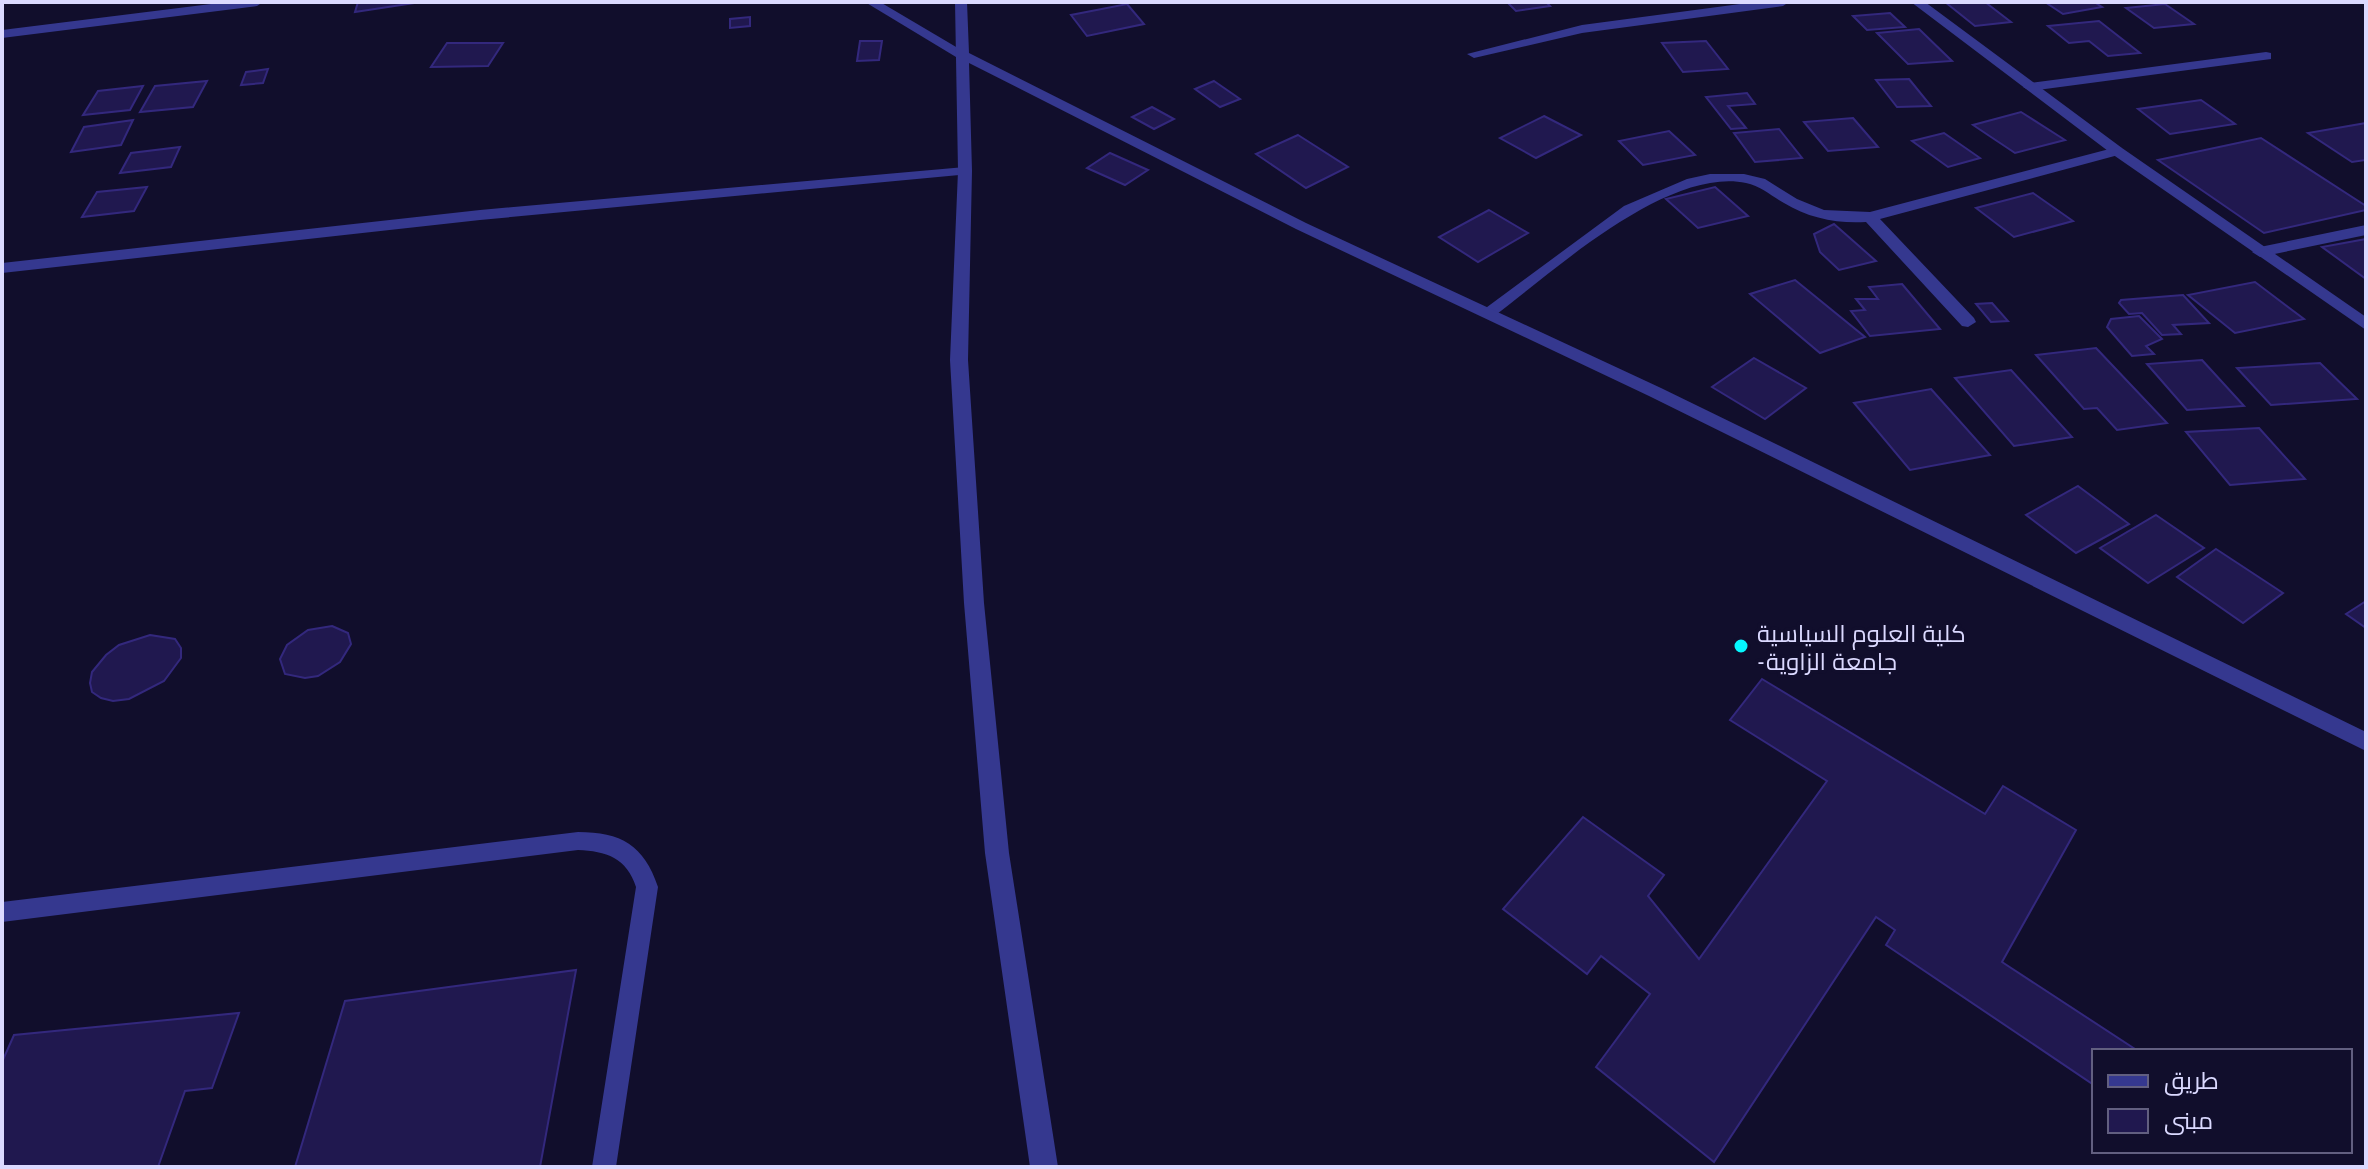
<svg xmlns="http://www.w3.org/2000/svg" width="2368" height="1169" viewBox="0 0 2368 1169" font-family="Lato,Cairo,sans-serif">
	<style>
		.building { fill: #20184f; stroke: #33287d; stroke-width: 2 }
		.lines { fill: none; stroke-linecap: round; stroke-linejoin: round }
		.service { fill: #35388f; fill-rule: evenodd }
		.minor { fill: #35388f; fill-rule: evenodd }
		.tertiary { fill: #35388f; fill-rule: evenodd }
		.poi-dot { fill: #05f7ff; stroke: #110e2c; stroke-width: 3 }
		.labels { text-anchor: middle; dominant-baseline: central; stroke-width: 7; stroke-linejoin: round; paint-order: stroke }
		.poi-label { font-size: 24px; fill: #dbd9ff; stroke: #110e2c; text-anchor: start }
	</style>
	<rect width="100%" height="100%" fill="#110e2c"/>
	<g class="building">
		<path d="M358 2H421L355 12Z"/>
		<path d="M1507 2H1546L1550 6 1516 11Z"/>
		<path d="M1945 2H1985L2011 22 1975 26Z"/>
		<path d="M2045 2H2094L2102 7 2063 14Z"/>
		<path d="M1127 4 1144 24 1087 36 1071 15Z"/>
		<path d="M2165 4 2194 24 2154 28 2126 8Z"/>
		<path d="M1890 13 1905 27 1867 30 1853 16Z"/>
		<path d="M750 17V26L730 28V19Z"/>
		<path d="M2099 21 2140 53 2108 56 2089 41 2069 43 2048 26Z"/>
		<path d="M1919 29 1952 61 1908 64 1877 33Z"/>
		<path d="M860 41H882L879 60 857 61Z"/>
		<path d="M1706 41 1728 69 1683 72 1662 43Z"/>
		<path d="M447 43H503L488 66 431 67Z"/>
		<path d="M268 69 263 83 241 85 246 72Z"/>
		<path d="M1909 79 1931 106 1897 107 1876 80Z"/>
		<path d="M207 81 193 107 140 112 155 86Z"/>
		<path d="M1214 81 1240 99 1220 107 1195 89Z"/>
		<path d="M143 86 130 110 83 115 98 91Z"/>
		<path d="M1747 93 1755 104 1728 106 1746 128 1731 129 1706 97Z"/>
		<path d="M2201 100 2235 124 2170 134 2138 109Z"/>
		<path d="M1152 107 1174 119 1154 129 1132 117Z"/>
		<path d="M2021 112 2065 140 2015 153 1973 125Z"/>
		<path d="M1544 116 1581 135 1536 158 1500 138Z"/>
		<path d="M1853 118 1878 147 1828 151 1804 122Z"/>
		<path d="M133 120 121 145 71 152 84 127Z"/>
		<path d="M2366 123V160L2352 162 2308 133Z"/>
		<path d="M1779 129 1802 158 1755 162 1734 133Z"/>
		<path d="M1669 131 1695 155 1643 165 1619 141Z"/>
		<path d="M1944 133 1980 158 1948 167 1912 141Z"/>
		<path d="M1298 135 1348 167 1306 188 1256 154Z"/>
		<path d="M2261 138 2366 206V210L2264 233 2158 160Z"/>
		<path d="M180 147 171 167 120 173 131 153Z"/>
		<path d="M1110 153 1148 170 1125 185 1087 168Z"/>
		<path d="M147 187 134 211 82 217 97 192Z"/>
		<path d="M1715 187 1748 216 1698 228 1666 199Z"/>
		<path d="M2033 193 2073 221 2014 237 1976 208Z"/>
		<path d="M1489 210 1528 233 1478 262 1439 237Z"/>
		<path d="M1834 224 1876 261 1839 270 1820 252 1814 234Z"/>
		<path d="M2366 239V279L2322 247Z"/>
		<path d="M1795 280 1865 337 1820 353 1750 294Z"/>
		<path d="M2255 282 2304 319 2235 333 2188 295Z"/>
		<path d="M1902 284 1940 329 1870 336 1851 311 1865 310 1856 299H1878L1869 287Z"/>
		<path d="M2183 295 2209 323 2173 325 2181 334 2162 335 2142 313 2129 314 2119 303 2121 300Z"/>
		<path d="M1992 303 2008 321 1991 322 1976 304Z"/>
		<path d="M2139 316 2162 339 2146 346 2154 354 2132 356 2107 327 2111 319Z"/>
		<path d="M2096 348 2167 423 2117 430 2097 408 2084 409 2036 355Z"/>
		<path d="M1754 358 1806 388 1765 419 1712 387Z"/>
		<path d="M2202 360 2244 406 2187 410 2147 364Z"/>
		<path d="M2320 363 2357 399 2271 405 2237 368Z"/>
		<path d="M2011 370 2072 437 2014 446 1955 378Z"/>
		<path d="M1931 389 1990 455 1910 470 1854 403Z"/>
		<path d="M2259 428 2305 479 2230 485 2186 432Z"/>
		<path d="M2078 486 2129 524 2076 553 2026 515Z"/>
		<path d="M2156 515 2204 548 2148 583 2100 548Z"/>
		<path d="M2216 549 2283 593 2243 623 2177 577Z"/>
		<path d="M2366 601V628L2346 614Z"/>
		<path d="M332 626 348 633 351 644 340 662 318 676 305 678 285 674 280 659 287 645 308 630Z"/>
		<path d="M150 635 175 639 181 648V658L164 681 129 699 113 701 101 698 92 692 90 683 92 672 106 655 119 645Z"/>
		<path d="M1762 679 1985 814 2003 786 2076 830 2002 962 2138 1051H2094V1085L1886 945 1895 930 1876 917 1714 1162 1596 1067 1650 994 1601 956 1587 974 1503 909 1583 817 1664 875 1648 896 1699 959 1827 781 1730 720Z"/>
		<path d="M576 970 540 1167H295L345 1001Z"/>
		<path d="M239 1013 212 1088 185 1091 158 1167H2V1062L14 1035Z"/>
	</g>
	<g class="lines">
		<path class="service" d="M578 832C621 832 644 845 658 887L616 1167H592L636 887C627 858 606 851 578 850L2 922V902Z"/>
		<g class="minor">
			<path d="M227 2H263L257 6 2 38V30Z"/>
			<path d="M865 2H880L968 54 956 57Z"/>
			<path d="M1755 2H1789L1783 6 1582 33 1474 58 1467 54 1582 25Z"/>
			<path d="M2266 52 2271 53V59L2030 91 2023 87 2030 83Z"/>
			<path d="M2117 147 2122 148V154L1880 219 1974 318 1976 322 1968 327 1962 326 1866 222C1838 224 1808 218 1784 203 1771 196 1761 186 1746 183 1667 167 1554 271 1493 317L1487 318 1479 313 1624 206 1687 179 1710 174H1744L1765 179 1797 199 1824 210 1870 212Z"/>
			<path d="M965 167 970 168V174L480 220 2 273V263L480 210Z"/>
			<path d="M2366 225V235L2260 257 2252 252 2260 247Z"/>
		</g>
		<g class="tertiary">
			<path d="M955 2H967L969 53 1306 223 1661 388 2366 732V751L1649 396 1296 229 969 63 972 171 968 360 984 603 1009 853 1058 1167H1030L985 853 964 603 950 360 958 171Z"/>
			<path d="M1911 2H1925L2122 148 2366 317V330L2112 154Z"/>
		</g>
	</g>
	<circle class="poi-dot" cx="1741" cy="646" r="8"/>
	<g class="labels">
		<g class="poi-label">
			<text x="1757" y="632">كلية العلوم السياسية<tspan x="1757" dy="28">-جامعة الزاوية</tspan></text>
		</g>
	</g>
	<rect width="2368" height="1169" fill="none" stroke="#dbd9ff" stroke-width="8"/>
	<rect x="2092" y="1049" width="260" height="104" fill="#110e2c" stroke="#625f80" stroke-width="2"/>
	<rect x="2108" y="1075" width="40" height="12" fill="#35388f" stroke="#625f80" stroke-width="2"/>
	<text x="2164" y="1089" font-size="24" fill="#dbd9ff">طريق</text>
	<rect x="2108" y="1109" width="40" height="24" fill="#20184f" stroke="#625f80" stroke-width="2"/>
	<text x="2164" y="1129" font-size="24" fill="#dbd9ff">مبنى</text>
</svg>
